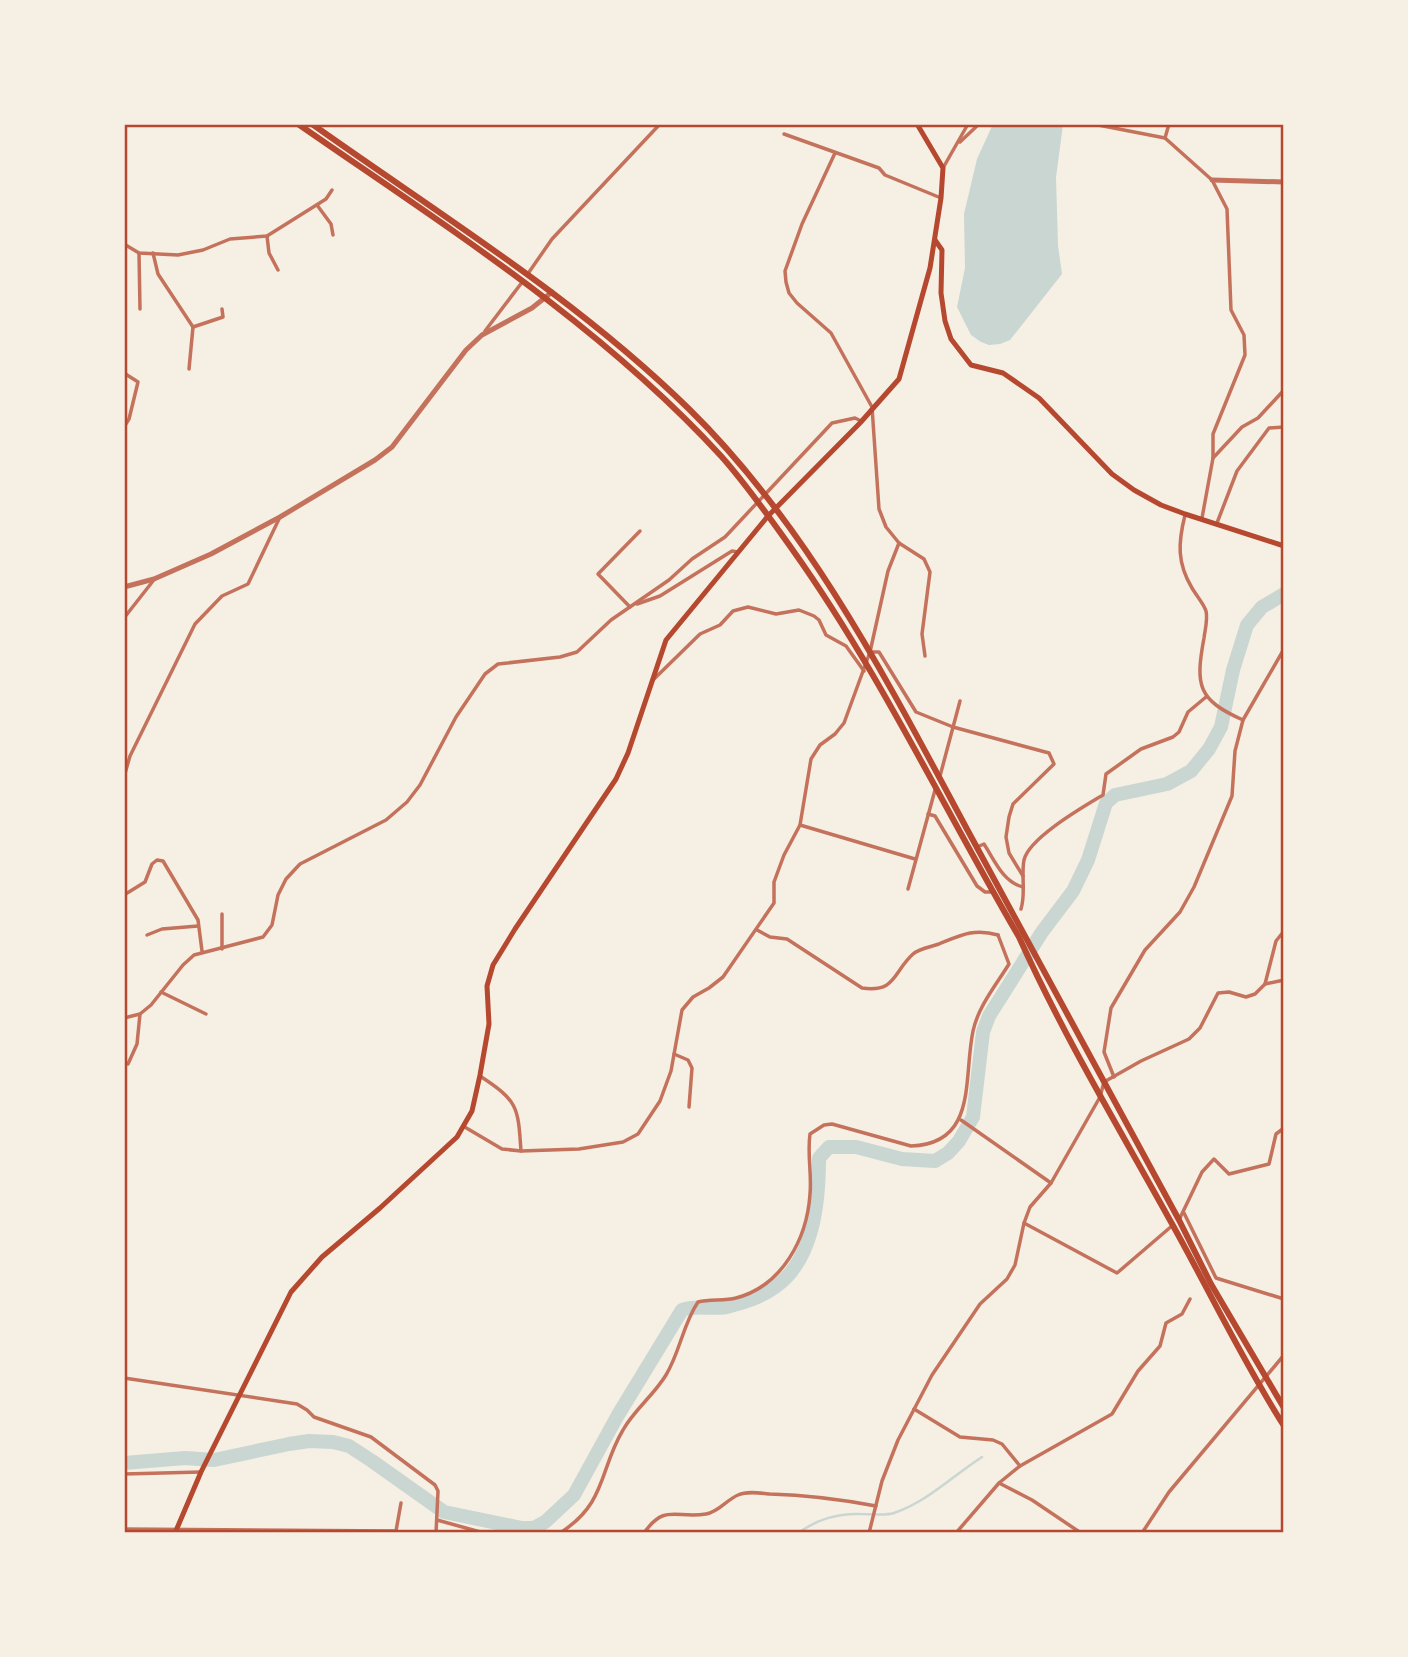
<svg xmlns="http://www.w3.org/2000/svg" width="1408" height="1657" viewBox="0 0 1408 1657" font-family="Lato,sans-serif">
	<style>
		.water { fill: #c9d6d2 }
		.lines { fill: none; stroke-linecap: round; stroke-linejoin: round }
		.stream { stroke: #c9d6d2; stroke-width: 2.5 }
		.river { stroke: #c9d6d2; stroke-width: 14 }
		.minor { stroke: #c5725c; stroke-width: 3.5 }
		.tertiary { stroke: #c5725c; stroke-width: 5 }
		.secondary { stroke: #b5482f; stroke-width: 5 }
		.primary { stroke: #b5482f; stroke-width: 6 }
		.neatline { fill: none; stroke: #b5482f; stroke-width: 2.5 }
	</style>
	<rect width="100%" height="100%" fill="#f6efe4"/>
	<path class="water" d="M993 124 1063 125 1056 177 1058 246 1062 274 1010 340 1000 344 989 345 981 342 971 335 957 307 965 268 964 214 977 159Z"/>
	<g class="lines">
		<path class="stream" d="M799 1533C816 1519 840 1513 861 1514 871 1514 885 1516 894 1513 927 1502 954 1475 982 1457"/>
		<path class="river" d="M124 1463 185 1458 214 1460 289 1444 309 1441 333 1442 349 1446 372 1461 444 1512 522 1528H534L545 1522 574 1495 618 1415 682 1310C697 1304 715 1311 730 1306 746 1302 762 1297 775 1287 814 1260 819 1201 819 1158L829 1147H856L902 1159 935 1161 948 1153 959 1141 973 1117 983 1032 989 1016 1042 932 1073 891 1088 860 1106 803 1115 795 1167 784 1191 771 1209 749 1221 727 1233 670 1247 625 1262 607 1284 594"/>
		<g class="minor">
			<path d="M190 124 191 125"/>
			<path d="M1093 124 1165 138 1212 180 1227 209 1231 310 1244 335 1245 355 1213 434V458L1202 518"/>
			<path d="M784 134 879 168 885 175 941 198"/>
			<path d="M1165 138 1169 124"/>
			<path d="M960 142 979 124"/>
			<path d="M835 153 802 224 785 271 786 282 789 293 797 303 831 333 872 407 879 509 886 527 899 543 924 559 930 572 922 634 925 656"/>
			<path d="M943 168 968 124"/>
			<path d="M317 205 331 224 333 235"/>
			<path d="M267 236 269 253 278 270"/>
			<path d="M124 244 139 253 178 255 203 250 230 239 267 236 326 199 332 190"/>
			<path d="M139 253 140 309"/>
			<path d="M153 253 158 274 193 327 223 317 222 309"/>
			<path d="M527 275 552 239 660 124"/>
			<path d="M485 331 523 281"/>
			<path d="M189 369 193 327"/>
			<path d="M124 373 138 382 129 419 124 427"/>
			<path d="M1213 458 1242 427 1258 418 1284 390"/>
			<path d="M1185 515C1178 543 1177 563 1192 588 1196 595 1204 604 1206 611 1208 619 1205 630 1204 638 1195 686 1198 700 1243 720"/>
			<path d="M1217 523 1237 471 1269 428 1284 427"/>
			<path d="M637 604 660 596 732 551 738 552"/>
			<path d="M630 607 598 574 640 531"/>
			<path d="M124 618 153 581"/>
			<path d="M870 652H879L916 712 953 727 1049 753 1054 764 1013 804 1009 817 1006 837 1009 853 1023 876"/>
			<path d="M653 680 700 634 720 625 733 611 748 607 776 614 799 610 814 616 819 620 826 635 846 646 864 671"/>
			<path d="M940 776 960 701"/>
			<path d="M124 777 130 756 195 624 222 596 248 584 279 519"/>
			<path d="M928 814 935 816 977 886 985 892H992"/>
			<path d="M800 825 915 859"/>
			<path d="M977 847 984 844C995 861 1003 882 1023 887"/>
			<path d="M908 889 935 790"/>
			<path d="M124 895 145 882 152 864 157 860 163 861 198 920 202 951"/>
			<path d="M1021 909C1026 893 1021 876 1024 860 1029 838 1083 807 1103 795L1106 774 1141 749 1173 737 1179 732 1188 712 1206 697"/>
			<path d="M757 930 770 937 787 939 862 988C896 993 893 972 913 954 920 948 931 947 939 944 961 935 974 928 998 935"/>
			<path d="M147 935 162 929 198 926"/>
			<path d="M222 949V914"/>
			<path d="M1265 984 1276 941 1284 931"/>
			<path d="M161 992 206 1014"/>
			<path d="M124 1018 140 1014 151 1005 183 965 194 955 263 937 272 925 278 895 286 879 300 864 386 820 407 802 420 785 456 717 485 674 498 664 560 657 577 652 611 620 669 580 692 559 725 537 832 423 855 418 861 421"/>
			<path d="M674 1054 688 1060 692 1068 689 1107"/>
			<path d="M128 1064 137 1044 140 1014"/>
			<path d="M480 1076C518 1101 518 1106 521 1151"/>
			<path d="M1114 1077 1104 1052 1111 1008 1145 950 1180 912 1194 887 1232 796 1235 751 1243 720 1284 649"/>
			<path d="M961 1120 1051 1183"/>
			<path d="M463 1126 502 1149 521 1151 579 1149 623 1142 638 1134 660 1101 671 1071 682 1010 693 997 709 988 723 977 774 903V882L784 855 800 825 811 759 820 745 835 734 844 723 870 652 888 571 899 543"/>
			<path d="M1184 1213 1216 1278 1284 1299"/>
			<path d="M1179 1220 1202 1172 1214 1159 1229 1174 1269 1164 1276 1134 1284 1128"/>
			<path d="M1024 1223 1117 1273 1173 1225"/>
			<path d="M124 1378 297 1404 307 1410 314 1417 371 1437 435 1485 438 1491 436 1533"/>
			<path d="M914 1409 960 1437 993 1440 1002 1444 1020 1466"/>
			<path d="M124 1474 201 1472"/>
			<path d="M999 1483 1032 1500 1081 1533"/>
			<path d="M437 1520 484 1533"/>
			<path d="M124 1529 396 1531 401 1503"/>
			<path d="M560 1533C607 1503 599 1470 623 1430 634 1410 654 1395 666 1375 680 1352 683 1324 698 1302 710 1299 724 1301 736 1298 782 1286 807 1239 810 1194 812 1174 807 1154 810 1134L824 1125 832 1124 911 1146C978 1144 963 1078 973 1031 978 1007 996 985 1009 964L998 935"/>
			<path d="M644 1533C665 1503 676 1519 706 1514 719 1512 726 1500 738 1495 747 1491 760 1493 770 1494 807 1495 839 1499 876 1506"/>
			<path d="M869 1533 882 1481 898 1440 932 1375 980 1304 1007 1279 1015 1265 1024 1223 1030 1207 1051 1183 1100 1097 1104 1082 1141 1061 1189 1039 1200 1028 1218 993 1229 992 1246 997 1255 994 1265 984 1284 980"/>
			<path d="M956 1533 999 1483 1020 1466 1112 1414 1138 1371 1160 1346 1166 1323 1182 1314 1190 1299"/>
			<path d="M1142 1533 1169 1492 1284 1355"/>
		</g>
		<g class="tertiary">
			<path d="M1212 180 1284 182"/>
			<path d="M124 587 154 579 211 554 280 517 375 460 392 447 466 350 482 335 532 308 552 292"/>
		</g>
		<g class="secondary">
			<path d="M935 240 942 250 941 293 945 321 951 339 971 365 1003 373 1039 398 1112 474 1134 490 1161 505 1185 514 1284 546"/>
			<path d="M175 1533 201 1472 291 1292 322 1257 380 1208 457 1137 472 1111 480 1075 489 1024 487 986 493 965 515 929 616 779 628 753 666 640 768 516 860 423 899 379 930 268 941 198 943 168 917 124"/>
		</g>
		<g class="primary">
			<path d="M298 124C445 226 599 323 721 456 747 485 769 517 792 549 879 671 943 807 1019 937 1063 1035 1119 1128 1171 1222 1209 1290 1242 1360 1284 1426"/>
			<path d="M312 124C440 215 576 298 689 409 810 528 888 682 968 831 1038 961 1108 1091 1179 1220L1211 1284 1284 1408"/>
		</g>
	</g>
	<rect width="1408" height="1657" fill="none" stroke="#f6efe4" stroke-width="252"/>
	<rect x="126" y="126" width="1156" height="1405" class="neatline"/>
</svg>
